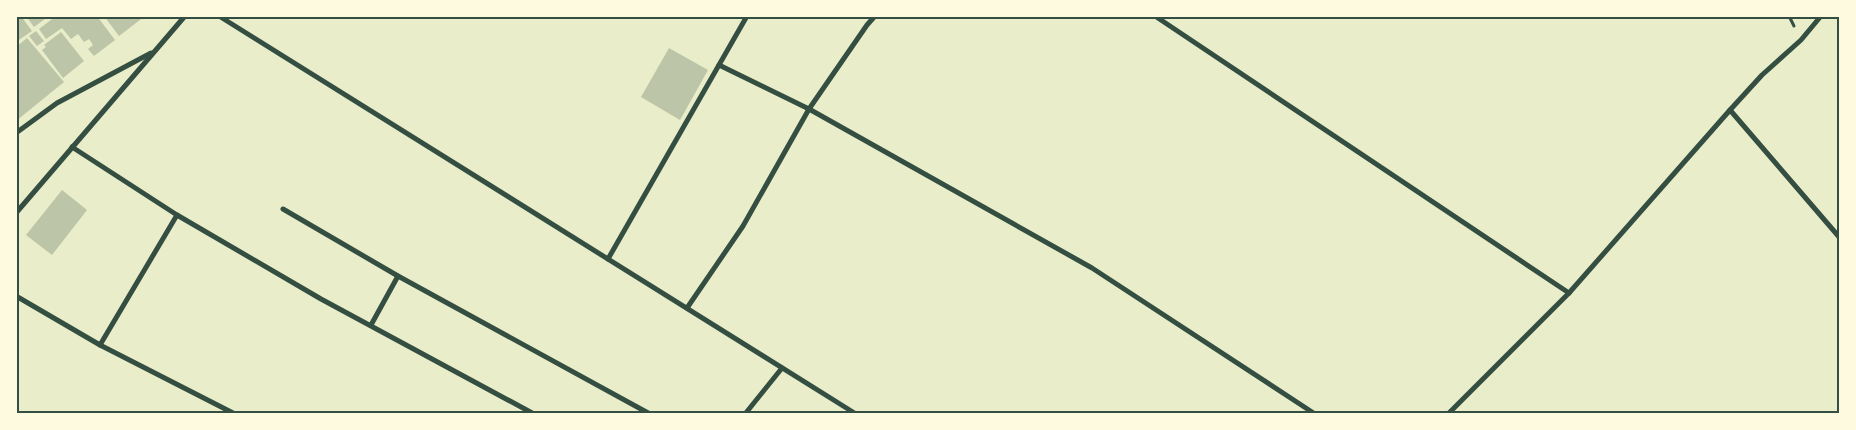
<svg xmlns="http://www.w3.org/2000/svg" width="1856" height="430" viewBox="0 0 1856 430" font-family="'Noto Serif',serif">
	<style>
		.building { fill: #bcc5a7 }
		.lines { fill: none; stroke-linecap: round; stroke-linejoin: round }
		.path { stroke: #344e41; stroke-width: 3 }
		.minor { stroke: #344e41; stroke-width: 5 }
		.neatline { fill: none; stroke: #344e41; stroke-width: 2 }
	</style>
	<rect width="100%" height="100%" fill="#e9edc9"/>
	<g class="building">
		<path d="M16 16H21L32 31 16 42Z"/>
		<path d="M26 16H49L34 27Z"/>
		<path d="M56 16H97L115 40 94 56 88 49 93 45 89 39 84 42 78 34 71 39 62 28 46 39 39 29Z"/>
		<path d="M104 16H145L119 36Z"/>
		<path d="M36 31 44 41 37 46 29 36Z"/>
		<path d="M61 32 84 61 63 78 42 50 46 47 44 45Z"/>
		<path d="M27 38 64 82 16 121V47Z"/>
		<path d="M669 48 708 70 680 120 641 97Z"/>
		<path d="M62 190 87 210 52 255 26 235Z"/>
	</g>
	<g class="lines">
		<path class="path" d="M1789 16 1794 26"/>
		<g class="minor">
			<path d="M219 16 856 414"/>
			<path d="M1155 16 1569 293"/>
			<path d="M719 65 809 109 1092 268 1315 414"/>
			<path d="M1730 110 1840 238"/>
			<path d="M16 133 57 103 151 53"/>
			<path d="M72 147 177 215 321 299 534 414"/>
			<path d="M283 209 398 276 650 414"/>
			<path d="M16 213 185 16"/>
			<path d="M608 259 747 16"/>
			<path d="M16 296 100 345 235 414"/>
			<path d="M687 308 743 226 809 109 867 25 875 16"/>
			<path d="M371 325 398 276"/>
			<path d="M100 345 177 215"/>
			<path d="M745 414 782 368"/>
			<path d="M1448 414 1569 293 1730 110 1762 75 1801 40 1821 16"/>
		</g>
	</g>
	<rect width="1856" height="430" fill="none" stroke="#fefae0" stroke-width="35"/>
	<rect x="18" y="18" width="1820" height="394" class="neatline"/>
</svg>
